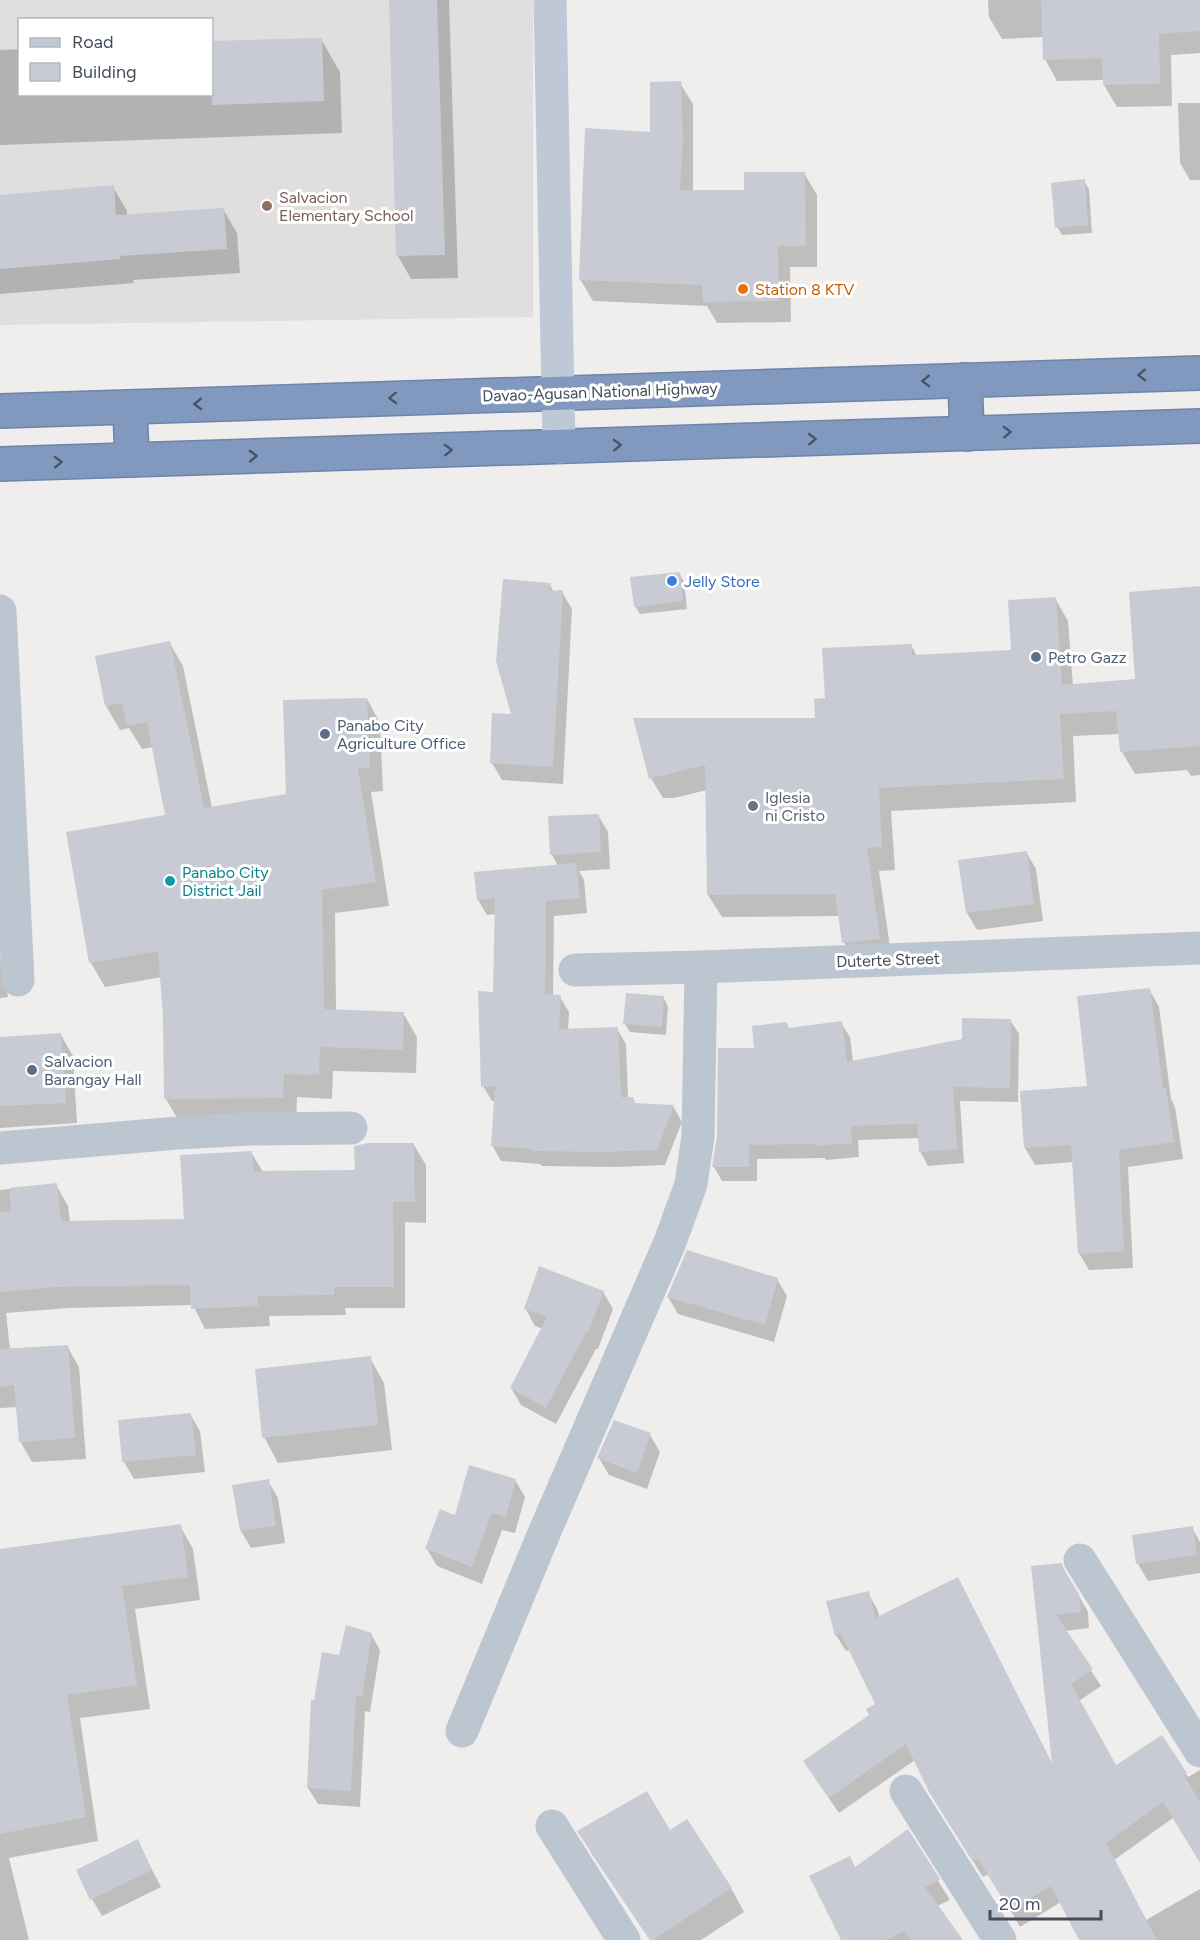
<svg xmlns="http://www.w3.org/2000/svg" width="1200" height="1940" viewBox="0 0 1200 1940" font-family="Figtree,sans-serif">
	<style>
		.education { fill: #e1dedf; fill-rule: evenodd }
		.shadow { fill: #0003 }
		.building { fill: #c8cbd3 }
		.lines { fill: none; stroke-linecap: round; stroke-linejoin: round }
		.highway-casing { stroke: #6d84ab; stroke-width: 36 }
		.street { stroke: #bcc6d0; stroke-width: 33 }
		.secondary { stroke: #bec8d7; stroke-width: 33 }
		.highway { stroke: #8299bf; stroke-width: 33 }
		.oneway { stroke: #475260 }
		.education-dot { fill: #8d6e63; stroke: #fff; stroke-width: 2 }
		.food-dot { fill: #e8710a; stroke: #fff; stroke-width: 2 }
		.shop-dot { fill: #3f7fe0; stroke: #fff; stroke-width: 2 }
		.service-dot { fill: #5c6f8a; stroke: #fff; stroke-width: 2 }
		.worship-dot { fill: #6b7280; stroke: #fff; stroke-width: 2 }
		.culture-dot { fill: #0f9aa8; stroke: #fff; stroke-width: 2 }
		.labels { text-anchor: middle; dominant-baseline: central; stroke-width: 6; stroke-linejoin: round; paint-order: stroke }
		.education-label { font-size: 16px; fill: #785e54; stroke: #fff; text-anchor: start }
		.food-label { font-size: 16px; fill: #c56008; stroke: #fff; text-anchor: start }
		.street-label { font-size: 16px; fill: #444e5b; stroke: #fff }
		.shop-label { font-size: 16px; fill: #366cbe; stroke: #fff; text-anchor: start }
		.service-label { font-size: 16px; fill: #4e5e75; stroke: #fff; text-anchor: start }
		.worship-label { font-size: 16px; fill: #5b616d; stroke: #fff; text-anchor: start }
		.culture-label { font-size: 16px; fill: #0d838f; stroke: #fff; text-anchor: start }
	</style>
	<rect width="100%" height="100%" fill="#f0eded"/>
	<path class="education" d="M0 0H533V317L0 325ZM20 20H212V94H20Z"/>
	<g class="shadow">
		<path d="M390 0H449L458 278 411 279 398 256Z"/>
		<path d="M988 0H1200V53L1171 55 1172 106 1117 107 1104 85V80L1057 81 1045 59 1044 37 1002 39 989 17Z"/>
		<path d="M321 39 340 72 342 133 0 145V50L20 49V94H212V43Z"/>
		<path d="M680 83 693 104V191H746L804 173 817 195V267H790L791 322 717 323 707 306 593 301 580 279 652 133Z"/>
		<path d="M1178 103H1200V180H1190L1180 163Z"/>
		<path d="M1084 181 1089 189 1092 233 1062 235 1057 227Z"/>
		<path d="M113 187 127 211V216L223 209 237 233 240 273 133 280 134 283 0 294V197Z"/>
		<path d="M679 573 684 582 687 609 640 614 635 606Z"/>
		<path d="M550 585 554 592H562L572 609 563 784 502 780 492 763 513 715Z"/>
		<path d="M1200 588V775L1191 776 1187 770 1135 774 1122 752 1120 734 1073 736 1076 802 891 811 895 870 879 871 892 961 857 965 844 942 840 916 722 917 708 895 707 790 674 798H663L649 775 817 719 827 700 911 645 917 656 1013 651 1055 598 1068 621 1073 686 1136 681Z"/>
		<path d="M169 642 183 666 212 808 288 795 367 699 380 723 383 791 371 792 389 906 335 913 336 1011 403 1013 417 1037 416 1073 333 1071 332 1099 297 1097 296 1121 180 1123 166 1099 162 977 105 987 91 963 67 833 167 816 153 747 142 749 129 728 120 730 106 706Z"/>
		<path d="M598 815 608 832 610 869 579 871 584 880 587 913 554 916 553 996 560 997 569 1012 568 1030 617 1029 626 1044 628 1098H633L636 1105 673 1106 682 1122 665 1165 615 1167 542 1166 540 1164 501 1161 492 1145 495 1101H492L483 1086 495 993 496 914 487 915 478 900 558 866 552 855Z"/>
		<path d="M1026 852 1036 869 1043 921 977 930 967 913Z"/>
		<path d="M0 955 8 997 0 998Z"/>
		<path d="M1149 989 1159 1007 1171 1099 1175 1107 1183 1159 1128 1167 1133 1268 1089 1270 1079 1253 1073 1162 1035 1165 1025 1148 1089 1088Z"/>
		<path d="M663 997 668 1006 666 1035 630 1032 625 1024Z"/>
		<path d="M1010 1020 1019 1034 1018 1102 960 1101 964 1163 928 1166 920 1151 919 1138 858 1140 859 1157 826 1160 825 1158 757 1159V1181H722L714 1167 756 1049 787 1024 790 1030 841 1023 850 1037 853 1062 963 1040Z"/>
		<path d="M61 1035 73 1056 77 1123 0 1128V1039Z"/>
		<path d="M414 1145 426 1165V1223L405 1222V1308H345L346 1315 269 1316 270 1326 205 1329 193 1305 69 1308 6 1313 10 1350 67 1346 79 1367 86 1459 32 1462 20 1441 18 1407 0 1408V1190L56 1185 68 1206 70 1222 186 1220 251 1152 263 1172 356 1171Z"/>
		<path d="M777 1279 787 1296 774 1342 678 1314 668 1297Z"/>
		<path d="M603 1292 613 1309 598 1349H596L556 1424 521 1405 511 1388 543 1329 535 1326 525 1308Z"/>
		<path d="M370 1358 384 1383 392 1450 278 1463 264 1437Z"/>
		<path d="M190 1414 200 1431 205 1472 134 1479 124 1462 119 1422Z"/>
		<path d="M650 1435 660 1452 647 1489 609 1475 599 1458Z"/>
		<path d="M515 1480 525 1497 515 1533 502 1530 482 1584 437 1566 427 1549 456 1517Z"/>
		<path d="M268 1481 278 1498 285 1543 251 1548 241 1531 234 1486Z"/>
		<path d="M180 1526 193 1549 200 1600 135 1609 150 1709 80 1718 98 1841 9 1858 29 1940H0V1551Z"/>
		<path d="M1192 1528 1200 1542V1573L1148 1581 1138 1564Z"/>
		<path d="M1061 1564 1088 1612 1089 1628 1065 1631 1101 1686 1079 1701 1116 1767 1162 1737 1188 1777 1200 1770V1861L1173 1818 1114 1860 1146 1920 1200 1889V1940H1081L1061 1902 1020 1927 989 1874 983 1877 940 1809 915 1760 839 1813 815 1778 871 1716 877 1705 850 1650 846 1651 836 1635 868 1593 877 1609 880 1618 1053 1767 1033 1567Z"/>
		<path d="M371 1634 380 1650 370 1712 365 1711 360 1807 318 1804 308 1788 315 1702 340 1656Z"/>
		<path d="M579 1831 669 1832 731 1888 744 1912 701 1940H650L592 1854Z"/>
		<path d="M907 1831 950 1900 937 1906 961 1940H842L855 1869Z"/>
		<path d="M137 1841 161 1887 102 1916 92 1899Z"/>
	</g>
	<g class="building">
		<path d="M389 0H437L445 255 396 256Z"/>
		<path d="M1041 0H1200V31L1159 34 1160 84 1103 85 1102 58 1043 60Z"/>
		<path d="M322 38 324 101 212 105V41Z"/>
		<path d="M681 81 683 141 680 190H744V172H805L806 246H778L779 301 703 302 702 285 579 280 585 128 650 132V82Z"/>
		<path d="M1085 179 1088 225 1055 228 1051 183Z"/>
		<path d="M114 185 116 215 224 208 227 249 120 256 121 259 0 269V195Z"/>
		<path d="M680 572 683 601 634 607 630 577Z"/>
		<path d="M503 579 551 583 550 591 563 590 553 767 490 763 492 713 511 714 496 661Z"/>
		<path d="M1200 586V746L1120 752 1116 711 1060 714 1064 779 879 788 882 847 867 848 880 939 842 943 835 894 707 895 705 765 649 779 633 718H815L814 699 825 698 822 648 912 644V655L1011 650 1008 600 1056 597 1062 685 1135 679 1129 592Z"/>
		<path d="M170 641 204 808 286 794 283 700 367 698 370 768H358L376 882 322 890 324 1009 404 1012 403 1050 320 1047 319 1075 284 1074 283 1098 164 1099 163 1017 158 951 89 963 66 832 165 815 147 722 127 726 122 703 105 706 95 656Z"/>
		<path d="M599 814 601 852 550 855 548 816Z"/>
		<path d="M1027 851 1034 904 966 913 958 860Z"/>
		<path d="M576 863 580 898 546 901 545 994 561 995 559 1029 618 1027 621 1097H633L634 1103 674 1105 657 1150 605 1152 531 1151V1149L491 1146 495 1086 481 1087 478 991 493 992 495 898 477 900 474 872Z"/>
		<path d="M1150 988 1163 1088H1166L1174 1142 1119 1150 1124 1251 1078 1254 1071 1145 1024 1148 1020 1091 1087 1086 1077 996Z"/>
		<path d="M626 993 664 996 662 1027 623 1024Z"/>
		<path d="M962 1018 1011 1019 1010 1088 953 1087 957 1149 919 1152 917 1124 851 1126 852 1143 816 1146V1144L749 1145V1167H712L717 1136 718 1048H754L752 1026 787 1022 788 1028 842 1021 847 1062 962 1039Z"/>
		<path d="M61 1033 66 1103 0 1106V1037Z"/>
		<path d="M369 1143H414L415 1202H393L394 1287H334V1295L258 1296V1306L191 1309 190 1285 56 1287 0 1292V1212L11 1211 9 1188 57 1183 61 1221 184 1219 180 1155 252 1151 254 1171 355 1170 354 1146Z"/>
		<path d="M687 1250 778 1278 765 1325 667 1297Z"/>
		<path d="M539 1266 604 1291 588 1333 586 1332 546 1408 510 1388 547 1317 524 1309Z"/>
		<path d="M68 1345 75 1438 19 1442 14 1385 0 1387V1349Z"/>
		<path d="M371 1356 378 1425 262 1438 255 1369Z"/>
		<path d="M191 1413 196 1455 122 1462 118 1420Z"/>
		<path d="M614 1420 651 1433 637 1473 597 1458Z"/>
		<path d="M469 1465 516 1479 506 1517 492 1513 472 1567 425 1549 440 1509 455 1515Z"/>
		<path d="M269 1479 276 1526 240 1531 232 1485Z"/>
		<path d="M181 1524 188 1577 122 1586 137 1685 67 1695 86 1817 0 1834V1549Z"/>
		<path d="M1193 1526 1197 1555 1136 1564 1132 1535Z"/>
		<path d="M1062 1563 1064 1570 1079 1594 1081 1612 1056 1615 1093 1669 1071 1684 1116 1765 1162 1735 1187 1773 1184 1775 1200 1802V1863L1163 1802 1106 1843 1157 1940H1079L1051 1886 1010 1911 978 1859 973 1862 929 1792 906 1744 829 1798 803 1761 869 1715 866 1709 875 1704 841 1634 835 1636 826 1601 869 1591 875 1618 958 1577 1052 1763 1031 1566Z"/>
		<path d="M346 1625 372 1633 362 1696 356 1695 351 1791 307 1788 311 1700H314L322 1652 339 1655Z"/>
		<path d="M647 1791 670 1830 687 1819 732 1888 653 1940H650L577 1831Z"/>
		<path d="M908 1829 940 1879 925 1887 963 1940H911L904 1931 886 1940H841L809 1876 850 1856 855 1867Z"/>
		<path d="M138 1839 152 1870 90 1900 76 1870Z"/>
	</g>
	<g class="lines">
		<defs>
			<g id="highway">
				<path d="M965 380 967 434"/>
				<path d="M130 407 132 460"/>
				<path d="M0 411 1200 373"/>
				<path d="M0 464 1200 426"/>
			</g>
		</defs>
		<use href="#highway" class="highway-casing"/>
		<g class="street">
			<path d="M0 611 18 980"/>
			<path d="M575 970 701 967 1200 948"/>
			<path d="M0 1148 178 1133 250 1129 351 1128"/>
			<path d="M1080 1560 1200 1751"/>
			<path d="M462 1731 545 1531 670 1242 691 1184 698 1136 701 967"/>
			<path d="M906 1791 1000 1940"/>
			<path d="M552 1826 624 1940"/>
		</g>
		<path class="secondary" d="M550 0 559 447"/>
		<use href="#highway" class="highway"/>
	</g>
	<defs><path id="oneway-chevron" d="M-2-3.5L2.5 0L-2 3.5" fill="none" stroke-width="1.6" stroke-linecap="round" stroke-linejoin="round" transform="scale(1.5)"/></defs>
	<g class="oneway">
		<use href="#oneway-chevron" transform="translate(1142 375) rotate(178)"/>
		<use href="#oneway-chevron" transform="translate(926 381) rotate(178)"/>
		<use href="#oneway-chevron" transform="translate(393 398) rotate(178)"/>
		<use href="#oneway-chevron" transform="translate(198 404) rotate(178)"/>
		<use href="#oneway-chevron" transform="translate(1007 432) rotate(-2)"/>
		<use href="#oneway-chevron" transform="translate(812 439) rotate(-2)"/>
		<use href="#oneway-chevron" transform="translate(617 445) rotate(-2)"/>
		<use href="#oneway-chevron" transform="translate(448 450) rotate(-2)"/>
		<use href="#oneway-chevron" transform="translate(253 456) rotate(-2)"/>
		<use href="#oneway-chevron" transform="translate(58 462) rotate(-2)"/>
	</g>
	<circle class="education-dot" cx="267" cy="206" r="6"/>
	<circle class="food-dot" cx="743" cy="289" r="6"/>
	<circle class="shop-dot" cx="672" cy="581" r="6"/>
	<g class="service-dot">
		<circle cx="1036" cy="657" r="6"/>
		<circle cx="325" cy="734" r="6"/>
		<circle cx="32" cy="1070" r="6"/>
	</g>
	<circle class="worship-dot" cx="753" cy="806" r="6"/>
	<circle class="culture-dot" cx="170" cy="881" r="6"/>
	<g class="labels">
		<g class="education-label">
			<text x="279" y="197">Salvacion<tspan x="279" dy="18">Elementary School</tspan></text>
		</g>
		<g class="food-label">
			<text x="755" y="289">Station 8 KTV</text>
		</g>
		<g class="street-label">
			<text transform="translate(600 392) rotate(-2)">Davao-Agusan National Highway</text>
			<text transform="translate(888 960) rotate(-2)">Duterte Street</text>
		</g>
		<g class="shop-label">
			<text x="684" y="581">Jelly Store</text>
		</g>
		<g class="service-label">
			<text x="1048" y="657">Petro Gazz</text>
			<text x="337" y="725">Panabo City<tspan x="337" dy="18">Agriculture Office</tspan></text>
			<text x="44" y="1061">Salvacion<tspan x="44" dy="18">Barangay Hall</tspan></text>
		</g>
		<g class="worship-label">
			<text x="765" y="797">Iglesia<tspan x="765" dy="18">ni Cristo</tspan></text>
		</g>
		<g class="culture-label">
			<text x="182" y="872">Panabo City<tspan x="182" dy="18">District Jail</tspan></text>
		</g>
	</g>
	<rect x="18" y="18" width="195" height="78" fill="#ffffff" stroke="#b4b8bd" stroke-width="1.5"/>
	<rect x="30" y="38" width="30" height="9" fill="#bec8d7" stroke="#b4b8bd" stroke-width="1.5"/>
	<text x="72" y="48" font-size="18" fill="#444e5b">Road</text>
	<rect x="30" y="63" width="30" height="18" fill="#c8cbd3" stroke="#b4b8bd" stroke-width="1.5"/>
	<text x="72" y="78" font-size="18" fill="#444e5b">Building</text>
	<path d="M990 1910v9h111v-9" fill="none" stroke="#444e5b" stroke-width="3"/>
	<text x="999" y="1910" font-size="18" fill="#444e5b" stroke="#ffffff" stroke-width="4.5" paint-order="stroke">20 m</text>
</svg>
